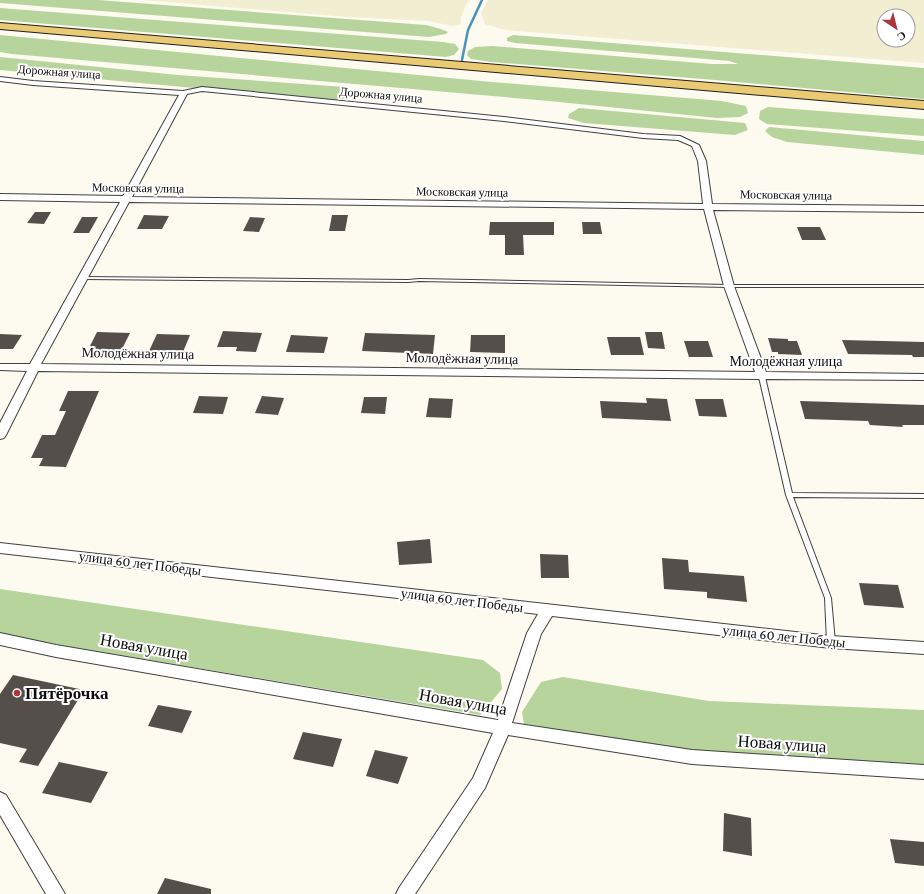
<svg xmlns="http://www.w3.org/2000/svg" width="924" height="894" viewBox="0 0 924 894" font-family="'Crimson Pro',serif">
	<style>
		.farmland { fill: #f1eed2; fill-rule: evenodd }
		.forest { fill: #b7d49d }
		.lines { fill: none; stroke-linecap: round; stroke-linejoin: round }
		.stream { stroke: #4892bf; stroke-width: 2.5 }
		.building { fill: #554f4b }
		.service-casing { stroke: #404040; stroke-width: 2 }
		.minor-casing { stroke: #404040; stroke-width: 2 }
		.primary-casing { stroke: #1e1e1e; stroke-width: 2 }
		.service { fill: #fff; fill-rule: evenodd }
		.minor { fill: #fff; fill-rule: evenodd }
		.primary { fill: #eacb73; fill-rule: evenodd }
		.poi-dot { fill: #af343c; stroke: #fff; stroke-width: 1.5 }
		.labels { text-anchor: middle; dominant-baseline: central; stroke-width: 4; stroke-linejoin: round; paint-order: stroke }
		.far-street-label { font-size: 12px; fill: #0d0d0d; stroke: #fff }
		.street-label { font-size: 14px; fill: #0d0d0d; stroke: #fff }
		.near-street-label { font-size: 17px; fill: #0d0d0d; stroke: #fff }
		.near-poi-label { font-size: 17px; font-weight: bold; fill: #0d0d0d; stroke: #fff; text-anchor: start }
	</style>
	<rect width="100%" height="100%" fill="#fdfaf0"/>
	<g class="farmland">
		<path d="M142 0H468L461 17V23L459 25 452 26 429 21 347 17Z"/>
		<path d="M488 0H924V63L505 30 485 24 481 13ZM884 16H908V40H884Z"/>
	</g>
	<g class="forest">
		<path d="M0 0H98L426 25 441 29 448 32 446 34 429 37 0 3Z"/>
		<path d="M0 8 443 42 455 44 459 49 454 55 446 57 0 20Z"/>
		<path d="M0 35 481 81 722 101 746 106 748 113 740 117 717 118 549 101 12 54 0 52Z"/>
		<path d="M513 35 924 68V99L715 80 491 62 471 59 467 55 468 51 475 47 493 46 712 64H738L730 61 515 43 507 41V38Z"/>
		<path d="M0 57 178 75 345 87 356 92 354 96 334 101 0 70Z"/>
		<path d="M768 107 924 119V136L767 124 759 119 760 111Z"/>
		<path d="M579 108 745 123 748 130 735 135 584 123 568 118 569 114Z"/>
		<path d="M769 127 924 141V155L787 142 772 137 765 131Z"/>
		<path d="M0 589 483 660 500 673 502 689 480 715 0 635Z"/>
		<path d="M563 677 709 701 924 710V767L700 753 524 724 522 712 541 682Z"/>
	</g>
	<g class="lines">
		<path class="stream" d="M462 60 468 30 482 0"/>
	</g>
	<g class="building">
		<path d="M35 212H51L44 224 27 223Z"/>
		<path d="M144 215 169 216 162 229H137Z"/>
		<path d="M332 215H348L345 231H329Z"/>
		<path d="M82 217H98L89 233H73Z"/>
		<path d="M250 217 265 218 259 232 243 231Z"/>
		<path d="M490 222H554V235H523L524 255H505V235H489Z"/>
		<path d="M582 222H600L602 234H583Z"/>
		<path d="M797 227H820L826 240H802Z"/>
		<path d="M223 331 262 333 256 352 236 351 237 347H217Z"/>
		<path d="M97 332 130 333 121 351 88 350Z"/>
		<path d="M645 332H662L665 349 648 348Z"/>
		<path d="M365 333 435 335 433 354 362 351Z"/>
		<path d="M0 334 22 335 13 349H0Z"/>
		<path d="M157 334 190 335 183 352 149 351Z"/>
		<path d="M291 335 328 337 324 353 286 352Z"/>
		<path d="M471 335H505V353L470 352Z"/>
		<path d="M607 337H640L644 355H611Z"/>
		<path d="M768 338 788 339V341H797L802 355 778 354V352H772Z"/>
		<path d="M842 340 924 342V357H913L912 355 848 354Z"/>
		<path d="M684 341H708L713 357H689Z"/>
		<path d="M68 391H99L66 467 39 466 43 458H31L42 435H55L66 411H59Z"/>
		<path d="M199 396 228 397 223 414 193 413Z"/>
		<path d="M262 396 284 398 278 415 255 413Z"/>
		<path d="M364 397H387L385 414 361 413Z"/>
		<path d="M429 398 453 399 451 418 426 417Z"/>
		<path d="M646 398 667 399 671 421 602 418 600 401 647 403Z"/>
		<path d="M695 399H723L727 417 699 416Z"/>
		<path d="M800 401 924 405V425H902L903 427 870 425 868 421 805 419Z"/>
		<path d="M430 539 432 563 399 565 397 542Z"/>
		<path d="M540 554 568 555 569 578H541Z"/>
		<path d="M662 558 688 560 689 572 744 576 747 602 707 598V592L664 589Z"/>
		<path d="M859 583 898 585 904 608 864 605Z"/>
		<path d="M13 675 84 690 38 766 19 762 27 749 0 743V694Z"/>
		<path d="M158 705 192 711 182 733 148 726Z"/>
		<path d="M303 732 342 739 333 767 293 759Z"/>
		<path d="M375 750 408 757 398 784 366 776Z"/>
		<path d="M59 762 108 772 91 803 42 793Z"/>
		<path d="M724 813 751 818 752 856 723 851Z"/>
		<path d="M890 839 924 842V866L895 863Z"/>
		<path d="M165 878 211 889V894H157Z"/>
	</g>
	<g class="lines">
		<defs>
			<g id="service">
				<path d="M81 277 408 280 419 279 729 285H924V287H729L419 281 408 282 83 279H81Z"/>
				<path d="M762 375 765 377 792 493 924 494V498L793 497 831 598 835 642 834 644 831 645 828 644 827 642 825 598 786 495 759 377Z"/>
			</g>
			<g id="minor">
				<path d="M0 77 33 81 183 91 202 87 504 117 643 134 680 136 699 145 706 161 712 204 924 206V212L713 210 734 286 766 372 924 374V380L766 379 762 380 758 379 38 371 6 435 4 438 0 439V423L27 371 0 370V364H30L120 202 0 200V194L123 196 179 95 33 85 0 81ZM202 91 504 121 643 138 678 140 692 146 698 161 703 204 132 197 187 94ZM129 202 704 209 724 286 755 372 41 364Z"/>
				<path d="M0 543 831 636 924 642V654L831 648 552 616 541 634 512 723 692 750 924 765V779L692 764 508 735 485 788 415 894H396L399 888 473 778 493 733 56 657 0 645V633L56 645 498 720 527 633 538 614 0 553Z"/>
				<path d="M0 792 6 795 65 894H46L0 815Z"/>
			</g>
			<path id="primary" d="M0 23 924 101V109L0 29Z"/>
		</defs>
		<use href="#service" class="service-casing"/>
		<use href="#minor" class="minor-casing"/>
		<use href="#primary" class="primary-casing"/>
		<use href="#service" class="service"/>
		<use href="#minor" class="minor"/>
		<use href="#primary" class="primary"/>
	</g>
	<circle class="poi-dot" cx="17" cy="693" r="4"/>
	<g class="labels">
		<g class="far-street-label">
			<text transform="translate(59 72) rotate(4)">Дорожная улица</text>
			<text transform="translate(381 95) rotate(5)">Дорожная улица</text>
			<text transform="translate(138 188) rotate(1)">Московская улица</text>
			<text transform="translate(462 192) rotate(1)">Московская улица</text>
			<text transform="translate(786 195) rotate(1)">Московская улица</text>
		</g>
		<g class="street-label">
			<text transform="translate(138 353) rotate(1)">Молодёжная улица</text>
			<text transform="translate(462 358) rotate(1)">Молодёжная улица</text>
			<text x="786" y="361">Молодёжная улица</text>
			<text transform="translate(140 563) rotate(7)">улица 60 лет Победы</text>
			<text transform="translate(462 600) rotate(7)">улица 60 лет Победы</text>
			<text transform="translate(784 636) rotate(6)">улица 60 лет Победы</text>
		</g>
		<g class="near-street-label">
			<text transform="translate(144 647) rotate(10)">Новая улица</text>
			<text transform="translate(463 702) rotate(10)">Новая улица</text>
			<text transform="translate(782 744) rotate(4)">Новая улица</text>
		</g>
		<g class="near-poi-label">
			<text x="25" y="693">Пятёрочка</text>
		</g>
	</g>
	<g transform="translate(896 28) rotate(145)"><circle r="19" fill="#ffffff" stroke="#9e9e9e"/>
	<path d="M0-3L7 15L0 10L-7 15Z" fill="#af343c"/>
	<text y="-6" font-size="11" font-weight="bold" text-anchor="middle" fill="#0d0d0d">С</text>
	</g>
</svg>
